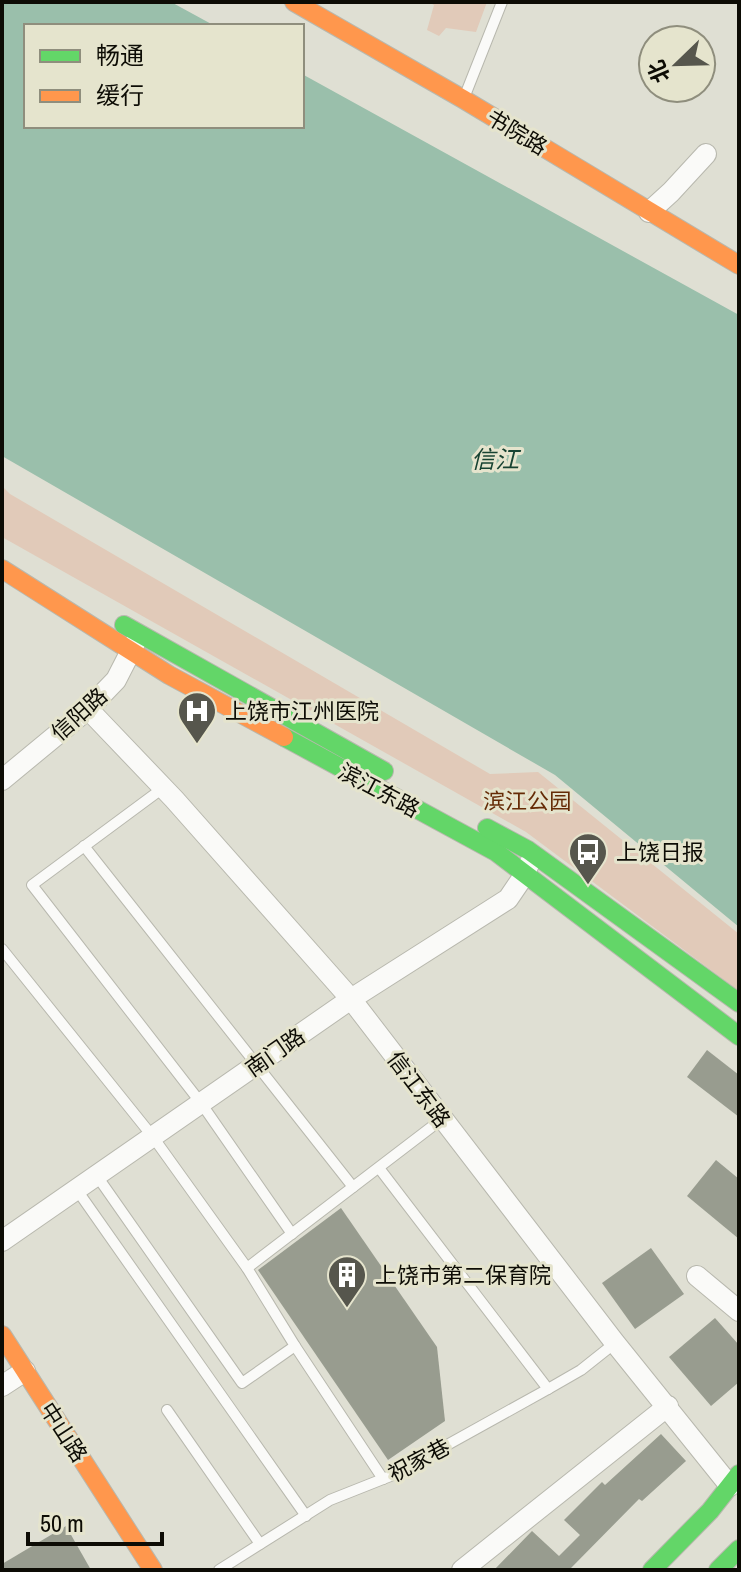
<svg xmlns="http://www.w3.org/2000/svg" width="741" height="1572" viewBox="0 0 741 1572" font-family="'Archivo Narrow','Noto Sans SC',sans-serif">
	<style>
		.green { fill: #e1cab9 }
		.water { fill: #9abfab }
		.building { fill: #989c8f }
		.lines { fill: none; stroke-linecap: round; stroke-linejoin: round }
		.lane-casing { stroke: #b8b8ae; stroke-width: 12 }
		.street-casing { stroke: #b8b8ae; stroke-width: 22 }
		.fast-casing { stroke: #b8b8ae; stroke-width: 20 }
		.slow-casing { stroke: #b8b8ae; stroke-width: 20 }
		.lane { stroke: #fafaf8; stroke-width: 10 }
		.street { stroke: #fafaf8; stroke-width: 20 }
		.fast { stroke: #63d668; stroke-width: 18 }
		.slow { stroke: #ff974d; stroke-width: 18 }
		.labels { text-anchor: middle; dominant-baseline: central; stroke-width: 6; stroke-linejoin: round; paint-order: stroke }
		.street-label { font-size: 22px; fill: #0d0c05; stroke: #e5e4cd }
		.poi-label { font-size: 22px; fill: #0d0c05; stroke: #e5e4cd; text-anchor: start }
		.park-label { font-size: 22px; fill: #652b06; stroke: #e5e4cd }
		.water-label { font-size: 24px; font-style: italic; fill: #174332; stroke: #e5e4cd }
	</style>
	<rect width="100%" height="100%" fill="#dfdfd3"/>
	<g class="green">
		<path d="M428 2H487L476 32 446 28 439 36 427 30 434 5Z"/>
		<path d="M2 486 10 494 490 774 538 772 739 934V991L526 832 2 537Z"/>
	</g>
	<path class="water" d="M2 2H171L215 26H26V126H302V74L739 315V927L555 775 2 456Z"/>
	<g class="building">
		<path d="M707 1050 739 1075V1117L687 1077Z"/>
		<path d="M716 1160 739 1179V1239L687 1196Z"/>
		<path d="M341 1208 437 1347 445 1421 388 1460 258 1270Z"/>
		<path d="M651 1248 684 1294 635 1329 602 1283Z"/>
		<path d="M715 1318 739 1345V1382L711 1406 669 1357Z"/>
		<path d="M661 1434 686 1461 642 1501 639 1499 571 1568 573 1570H494L532 1531 559 1556 580 1535 564 1520 602 1482 605 1485Z"/>
		<path d="M66 1526 91 1570H2V1564Z"/>
	</g>
	<g class="lines">
		<defs>
			<g id="lane">
				<path d="M464 98 502 2"/>
				<path d="M163 788 32 885 201 1103 292 1234"/>
				<path d="M84 846 353 1187"/>
				<path d="M2 949 153 1137 247 1268 295 1346 242 1383 97 1176"/>
				<path d="M379 1168 548 1389"/>
				<path d="M77 1190 306 1516"/>
				<path d="M247 1268 442 1119"/>
				<path d="M295 1346 383 1479"/>
				<path d="M167 1410 260 1544"/>
				<path d="M219 1570 330 1500 393 1475 548 1389 581 1370 615 1343"/>
			</g>
			<g id="street">
				<path d="M649 212 671 192 706 154"/>
				<path d="M88 709 174 799 351 999 615 1343 730 1486"/>
				<path d="M2 780 88 709 116 680 136 641"/>
				<path d="M2 1241 351 999 508 899 525 874 529 864"/>
				<path d="M697 1276 739 1311"/>
				<path d="M2 1386 25 1371"/>
				<path d="M462 1570 668 1406"/>
			</g>
			<g id="fast">
				<path d="M124 625 384 771"/>
				<path d="M284 737 496 852 739 1036"/>
				<path d="M487 828 528 850 739 1003"/>
				<path d="M652 1570 710 1511 739 1474"/>
				<path d="M718 1570 739 1549"/>
			</g>
			<g id="slow">
				<path d="M294 2 463 99 739 265"/>
				<path d="M2 569 169 675 284 737"/>
				<path d="M2 1335 153 1570"/>
			</g>
		</defs>
		<use href="#lane" class="lane-casing"/>
		<use href="#street" class="street-casing"/>
		<use href="#fast" class="fast-casing"/>
		<use href="#slow" class="slow-casing"/>
		<use href="#lane" class="lane"/>
		<use href="#street" class="street"/>
		<use href="#fast" class="fast"/>
		<use href="#slow" class="slow"/>
	</g>
	<defs>
		<symbol id="hospital-pin" viewBox="-11 -11 22 30"><path d="M0 17L-7.5 6A9.5 9.5 0 1 1 7.5 6Z" fill="#56564d" stroke="#e5e4cd"/><path d="M-5-5h3v3.5h4V-5h3V5h-3V1.5h-4V5h-3Z" fill="#fff"/></symbol>
		<symbol id="bus-pin" viewBox="-11 -11 22 30"><path d="M0 17L-7.5 6A9.5 9.5 0 1 1 7.5 6Z" fill="#56564d" stroke="#e5e4cd"/><path d="M-5-6H5V4H4V6H2V4H-2V6H-4V4H-5ZM-3.5-4V0h7V-4ZM-3.5 1.2v1.5H-2V1.2ZM2 1.2v1.5H3.5V1.2Z" fill="#fff"/></symbol>
		<symbol id="building-pin" viewBox="-11 -11 22 30"><path d="M0 17L-7.5 6A9.5 9.5 0 1 1 7.5 6Z" fill="#56564d" stroke="#e5e4cd"/><path d="M-4-6H4V6H1V3H-1V6H-4ZM-2.5-4.3h1.7v1.8h-1.7ZM.8-4.3h1.7v1.8H.8ZM-2.5-1h1.7V.8h-1.7ZM.8-1h1.7V.8H.8Z" fill="#fff"/></symbol>
	</defs>
	<g fill-rule="evenodd">
		<use href="#hospital-pin" x="175" y="689" width="44" height="60"/>
		<use href="#bus-pin" x="566" y="830" width="44" height="60"/>
		<use href="#building-pin" x="325" y="1253" width="44" height="60"/>
	</g>
	<g class="labels">
		<g class="street-label">
			<text transform="translate(517 132) rotate(31)">书院路</text>
			<text transform="translate(79 714) rotate(-42)">信阳路</text>
			<text transform="translate(379 790) rotate(28)">滨江东路</text>
			<text transform="translate(275 1052) rotate(-35)">南门路</text>
			<text transform="translate(419 1089) rotate(53)">信江东路</text>
			<text transform="translate(64 1432) rotate(57)">中山路</text>
			<text transform="translate(419 1460) rotate(-28)">祝家巷</text>
		</g>
		<g class="poi-label">
			<text x="225" y="711">上饶市江州医院</text>
			<text x="616" y="852">上饶日报</text>
			<text x="375" y="1275">上饶市第二保育院</text>
		</g>
		<g class="park-label">
			<text x="527" y="801">滨江公园</text>
		</g>
		<g class="water-label">
			<text x="495" y="459">信江</text>
		</g>
	</g>
	<rect width="741" height="1572" fill="none" stroke="#0d0c05" stroke-width="8"/>
	<rect x="24" y="24" width="280" height="104" fill="#e5e4cd" stroke="#8f8e7d" stroke-width="2"/>
	<rect x="40" y="50" width="40" height="12" fill="#63d668" stroke="#8f8e7d" stroke-width="2"/>
	<text x="96" y="64" font-size="24" fill="#0d0c05">畅通</text>
	<rect x="40" y="90" width="40" height="12" fill="#ff974d" stroke="#8f8e7d" stroke-width="2"/>
	<text x="96" y="104" font-size="24" fill="#0d0c05">缓行</text>
	<g transform="translate(677 64) rotate(247)"><circle r="38" fill="#e5e4cd" stroke="#8f8e7d" stroke-width="2"/>
	<path d="M0-6L14 30L0 20L-14 30Z" fill="#56564d"/>
	<text y="-12" font-size="22" font-weight="bold" text-anchor="middle" fill="#0d0c05">北</text>
	</g>
	<path d="M28 1532v12h134v-12" fill="none" stroke="#0d0c05" stroke-width="4"/>
	<text x="40" y="1532" font-size="24" fill="#0d0c05" stroke="#e5e4cd" stroke-width="6" paint-order="stroke">50 m</text>
</svg>
